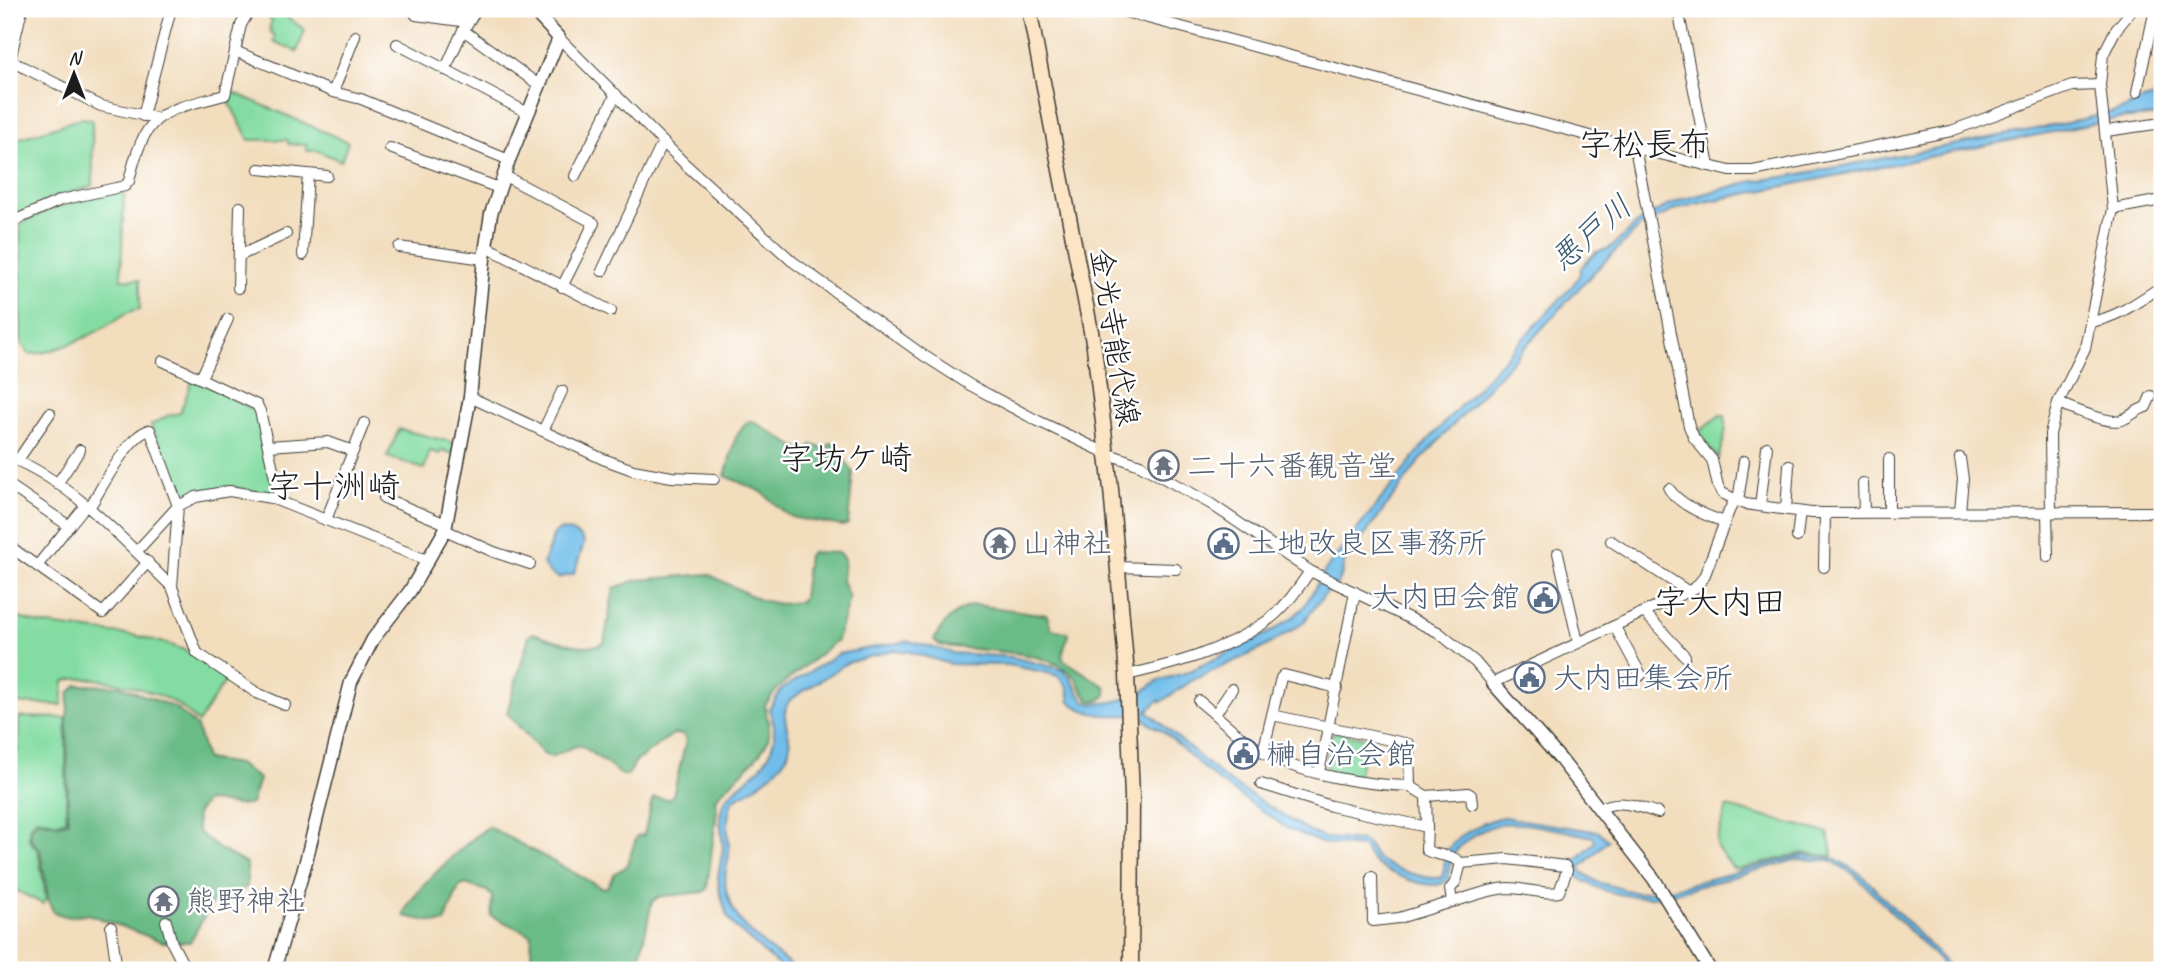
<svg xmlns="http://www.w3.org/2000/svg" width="2171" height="979" viewBox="0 0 2171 979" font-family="Caveat,'Klee One',sans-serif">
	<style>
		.green { fill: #83dca1; stroke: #507c5e; stroke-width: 2 }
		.forest { fill: #6abc87; stroke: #436c52; stroke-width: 2 }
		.water { fill: #6fbdea; stroke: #466c83; stroke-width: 2 }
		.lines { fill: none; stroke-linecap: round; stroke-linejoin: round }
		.minor-casing { stroke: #3c3934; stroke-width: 12 }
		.tertiary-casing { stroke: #3c3934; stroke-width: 15 }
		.secondary-casing { stroke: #3c3934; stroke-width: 17 }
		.minor { stroke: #fff; stroke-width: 10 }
		.tertiary { stroke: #fff; stroke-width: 12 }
		.secondary { stroke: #fce5c4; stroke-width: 14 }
		.labels { text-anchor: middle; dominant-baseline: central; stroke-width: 5; stroke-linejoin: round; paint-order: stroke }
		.street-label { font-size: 30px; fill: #1c1c1c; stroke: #fff }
		.worship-label { font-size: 30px; fill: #5b616d; stroke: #fff; text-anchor: start }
		.service-label { font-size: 30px; fill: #4e5e75; stroke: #fff; text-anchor: start }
		.water-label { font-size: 32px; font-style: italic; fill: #3d5c6e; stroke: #fff }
		.quarter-label { font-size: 33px; fill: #1c1c1c; stroke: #fff }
	</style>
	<rect width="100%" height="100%" fill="#fff"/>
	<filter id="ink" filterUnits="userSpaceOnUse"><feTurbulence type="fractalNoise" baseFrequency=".0143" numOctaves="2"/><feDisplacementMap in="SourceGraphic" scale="14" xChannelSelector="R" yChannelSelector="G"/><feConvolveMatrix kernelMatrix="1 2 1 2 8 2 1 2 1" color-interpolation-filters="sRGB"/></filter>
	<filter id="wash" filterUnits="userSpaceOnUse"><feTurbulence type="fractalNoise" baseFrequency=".00686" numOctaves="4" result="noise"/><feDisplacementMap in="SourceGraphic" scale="28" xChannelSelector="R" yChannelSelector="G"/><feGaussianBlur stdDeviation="1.57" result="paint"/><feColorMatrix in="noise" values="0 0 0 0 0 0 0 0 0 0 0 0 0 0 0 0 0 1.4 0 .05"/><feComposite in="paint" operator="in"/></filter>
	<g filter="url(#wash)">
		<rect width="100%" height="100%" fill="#f2ddbd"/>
		<g class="green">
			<path d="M260 9H276L305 30 297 52 273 41 275 36 270 32 271 29 269 28 272 21Z"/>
			<path d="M230 91 348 142 341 161 318 151H306V145L288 144V140H249L230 104Z"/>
			<path d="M82 118 92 120 93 186 60 196 16 216 15 146 12 143 15 140Z"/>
			<path d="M118 191 124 194 121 279 140 280V309C129 311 125 314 116 320 96 334 53 354 29 354L21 343 20 224C55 206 79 198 118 191Z"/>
			<path d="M196 379 256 411 276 493 272 495 234 487 179 497 151 425 167 416 180 413 192 381Z"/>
			<path d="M1720 415 1725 416C1728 431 1722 445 1718 458L1696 434Z"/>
			<path d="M399 429 456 443 453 454 442 450 440 454 430 451 424 469 387 457Z"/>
			<path d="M9 615 40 624 137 636 171 645 192 653 227 678 198 723C192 717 185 709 177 704 151 690 93 672 64 681L62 705 9 703Z"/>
			<path d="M19 717 66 718V820L58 823 37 818 29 827V840L38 850 46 898 43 904 9 887V750H18Z"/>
			<path d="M1335 732 1367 738 1358 777 1329 772 1325 764 1332 734Z"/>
			<path d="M1727 807 1828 833 1833 856 1803 853 1739 869 1733 868 1717 848V840Z"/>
		</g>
		<g class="forest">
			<path d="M753 421 794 446 807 451 812 445 826 449 830 443H833L853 472 848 524 843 526 795 518 786 514 762 492 725 476 736 437 747 422Z"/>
			<path d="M812 552 839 553 844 559 842 580 849 598 837 640 778 688 765 705C766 715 771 731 768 739 761 759 729 782 715 799L717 809 707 889 703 892 658 897 652 902 637 970H530L532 935 491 916 492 896 487 891 465 884 459 887 445 922 438 923 404 916C403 900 473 835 489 827L602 888 607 887 615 873 626 867 637 836 644 835 652 800 654 798 669 799 673 795 686 741 683 735 674 734 669 737 635 762 628 775H622L582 746H576L550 757 543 754 507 713 529 636 533 633C553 639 584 652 604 643L614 588 637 580 708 574 760 600 780 604 800 602 803 598 808 555Z"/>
			<path d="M975 605 1047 615 1051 629 1067 632 1068 636 1062 655 1064 660 1106 687V695C1088 712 1083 690 1076 679 1072 674 1064 668 1059 665 1022 648 979 652 940 645L934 640C943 622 955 609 975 605Z"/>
			<path d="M77 685 120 686 176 708 197 727 206 759 238 764 259 779 251 804C233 808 224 801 206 801L196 814 198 832 219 849 247 864V887L232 895 214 899 190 942H163L88 914 68 917 53 912 48 898 40 849 31 840V829L38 820 57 824 68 822 67 719 69 693Z"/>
		</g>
		<g class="water">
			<path d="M2162 95V115L2118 119 1705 202 1679 208 1641 226 1593 273 1420 461 1344 563 1342 574 1334 589 1325 594 1302 624 1261 649 1193 680 1161 702 1159 700 1147 711 1225 779 1310 832 1325 838 1363 841C1371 845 1371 853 1377 858 1387 867 1430 882 1442 877 1445 869 1444 861 1446 854 1452 837 1488 819 1504 817L1599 832 1608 840 1581 867V871L1597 882 1637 893 1670 889 1803 855 1836 859 1862 875 1953 970H1948L1855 875 1832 861 1799 859 1659 897C1629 898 1597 893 1573 873L1574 862 1595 842 1594 837C1569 833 1519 819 1497 825 1481 829 1456 844 1451 861 1449 868 1451 876 1446 881 1434 893 1386 873 1375 863 1370 859 1367 852 1362 847L1321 843 1287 828 1217 780 1163 731 1151 725 1141 715C1117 715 1090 719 1070 702L1068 688 1058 676 1048 673 1008 665 950 664 910 652 894 650 847 663 790 700C775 719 800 740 784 760 776 772 759 785 747 792 743 795 737 796 734 800 725 812 728 834 729 848 730 859 725 869 725 880 727 923 766 945 796 970H785L779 966 735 927 727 916 719 888 718 877 723 848 720 817 723 804 728 796 760 768 770 753 774 739V726L769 709 782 689 838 654 909 641 953 653 1011 657 1061 669 1070 677 1084 701 1093 704 1113 702 1139 695 1157 681 1188 672 1271 632 1292 618 1303 608 1326 569 1423 446 1573 285 1579 276 1581 268 1596 252 1607 249 1615 244 1644 217 1680 200 1753 181 1790 176 2067 123 2124 109 2140 101Z"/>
			<path d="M560 530C568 530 582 534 584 543L574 574 558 578 547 571 543 564 554 534Z"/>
		</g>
	</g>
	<g filter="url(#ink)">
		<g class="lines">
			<defs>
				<g id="minor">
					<path d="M1114 9 1635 148 1730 171H1753L1951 131 2072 86 2100 85"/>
					<path d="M1678 9 1709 166"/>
					<path d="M416 15 468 22"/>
					<path d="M466 26 477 9"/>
					<path d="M559 38 685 164 792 261 923 355 970 385 1038 421 1106 453 1140 465 1211 504 1310 571 1438 632 1475 662 1493 683 1695 588 1704 577 1729 511 1733 503 1738 501 1744 461"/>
					<path d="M397 44 528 113"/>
					<path d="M235 51 333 92 361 99 509 160"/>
					<path d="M9 60 101 106 156 118"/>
					<path d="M10 60 22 9"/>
					<path d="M445 70 463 30 539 85"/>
					<path d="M333 92 355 36"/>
					<path d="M2137 92 2155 9"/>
					<path d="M143 116 171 9"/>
					<path d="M2106 131 2162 123"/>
					<path d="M390 148 499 188"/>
					<path d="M1635 148 1689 426 1694 438 1712 460 1718 486 1722 493 1745 504 1811 513 2162 512"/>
					<path d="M259 169 327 176"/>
					<path d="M503 175 594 223 562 287"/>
					<path d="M575 176 616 94"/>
					<path d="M2113 209 2162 200"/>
					<path d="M9 223 61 200 125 186 129 181C146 111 159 112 225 95L241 25 250 9"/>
					<path d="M485 246 611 311"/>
					<path d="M399 247 484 259"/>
					<path d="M303 255 308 174"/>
					<path d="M239 256 286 234"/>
					<path d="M602 271 663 142"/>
					<path d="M238 288 240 207"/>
					<path d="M2090 322C2117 318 2139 301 2162 286"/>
					<path d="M163 361 257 405 260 411 280 500"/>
					<path d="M201 378 228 319"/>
					<path d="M470 397 603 459 633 470 672 477 714 479"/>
					<path d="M2058 403C2071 408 2109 425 2122 420 2130 417 2136 410 2146 407L2151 396"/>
					<path d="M543 431 562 391"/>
					<path d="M268 446 328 442 353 451"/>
					<path d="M9 457C74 483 123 540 172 587L178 506 196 497 229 491 271 498 429 561"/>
					<path d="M1960 458 1963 479 1960 511"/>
					<path d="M18 460 50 413"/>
					<path d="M1863 483 1864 512"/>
					<path d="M57 484 80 450"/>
					<path d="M9 485 69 526 86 505"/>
					<path d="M1669 489C1681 506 1706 516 1725 522"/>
					<path d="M384 498 446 524"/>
					<path d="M1760 506 1767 447"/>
					<path d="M89 508C102 489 128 434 150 430L178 506 137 551"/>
					<path d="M1786 510 1789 465"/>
					<path d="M1889 512V459"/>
					<path d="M2047 513 2048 557"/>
					<path d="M2051 513 2050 434 2058 403 2085 348 2113 209 2100 85 2103 55 2115 31 2133 9"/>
					<path d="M326 520 364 423"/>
					<path d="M445 530 494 552 530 564"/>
					<path d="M1797 537 1800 512"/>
					<path d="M1611 541 1689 592"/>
					<path d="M9 546 103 613 148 562"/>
					<path d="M1558 553 1578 642"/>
					<path d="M37 566 69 526"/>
					<path d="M1118 567 1176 569"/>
					<path d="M1824 567 1825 513"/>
					<path d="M172 587 197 653 257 693 285 705"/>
					<path d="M1645 613 1685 656"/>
					<path d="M1615 627 1641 675 1629 682"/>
					<path d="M1127 675C1175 664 1223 651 1264 623 1284 610 1297 590 1310 571"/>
					<path d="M1199 701C1219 717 1245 743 1267 755 1305 775 1367 785 1410 786L1409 744 1272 715"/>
					<path d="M1215 714 1232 689"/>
					<path d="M1263 752 1281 678 1284 675 1337 688"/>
					<path d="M1319 773 1355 592"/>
					<path d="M1261 784 1331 806 1427 827 1426 796"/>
					<path d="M1410 786 1426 796 1468 793 1471 795 1472 804"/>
					<path d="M1599 809C1622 798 1635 806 1658 813"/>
					<path d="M1372 877 1373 921 1399 918 1452 902 1450 889 1456 882 1461 863C1451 853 1437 857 1426 850L1427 827"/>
					<path d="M1452 902C1471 897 1488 889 1508 888 1525 888 1543 895 1559 892L1567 870 1565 866 1507 859 1461 863"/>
					<path d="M166 921 172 943 186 970"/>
					<path d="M111 927 117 970"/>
				</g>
				<g id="tertiary">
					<path d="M1493 683 1561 760 1654 879 1710 970"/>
					<path d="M274 970 305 865 351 682 373 639 410 591 445 530 470 397 484 259 491 214 509 160 559 38 532 9"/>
				</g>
				<path id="secondary" d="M1029 9 1094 347 1111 489 1127 675 1132 797 1131 970"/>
			</defs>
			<use href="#minor" class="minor-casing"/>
			<use href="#tertiary" class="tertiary-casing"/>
			<use href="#secondary" class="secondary-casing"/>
			<use href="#minor" class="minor"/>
			<use href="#tertiary" class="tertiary"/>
			<use href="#secondary" class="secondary"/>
		</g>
	</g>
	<defs>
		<symbol id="temple-ring" viewBox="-11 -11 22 22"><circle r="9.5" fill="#fff" stroke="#6b7280" stroke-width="1.5"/><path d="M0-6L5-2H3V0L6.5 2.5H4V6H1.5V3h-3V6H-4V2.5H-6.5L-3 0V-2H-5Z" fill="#6b7280"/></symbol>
		<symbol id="civic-ring" viewBox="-11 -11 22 22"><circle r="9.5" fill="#fff" stroke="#5c6f8a" stroke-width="1.5"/><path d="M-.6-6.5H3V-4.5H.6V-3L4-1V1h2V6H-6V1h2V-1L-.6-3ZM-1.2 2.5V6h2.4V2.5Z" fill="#5c6f8a"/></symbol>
	</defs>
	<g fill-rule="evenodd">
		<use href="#temple-ring" x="1146" y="448" width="35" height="35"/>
		<use href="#temple-ring" x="982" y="526" width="35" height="35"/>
		<use href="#civic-ring" x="1206" y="526" width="35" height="35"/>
		<use href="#civic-ring" x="1526" y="580" width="35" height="35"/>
		<use href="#civic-ring" x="1512" y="660" width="35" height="35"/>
		<use href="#civic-ring" x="1226" y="736" width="35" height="35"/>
		<use href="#temple-ring" x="146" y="884" width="35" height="35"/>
	</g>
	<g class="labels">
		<g class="street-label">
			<text transform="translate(1115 337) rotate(81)">金光寺能代線</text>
		</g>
		<g class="worship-label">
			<text x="1187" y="466">二十六番観音堂</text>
			<text x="1022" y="543">山神社</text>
			<text x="186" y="901">熊野神社</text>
		</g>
		<g class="service-label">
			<text x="1247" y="543">土地改良区事務所</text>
			<text x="1520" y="597" text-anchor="end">大内田会館</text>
			<text x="1553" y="678">大内田集会所</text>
			<text x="1266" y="754">榊自治会館</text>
		</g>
		<g class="water-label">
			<text transform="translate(1591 233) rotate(-41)">悪戸川</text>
		</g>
		<g class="quarter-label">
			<text x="1645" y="144">字松長布</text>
			<text x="846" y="458">字坊ケ崎</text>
			<text x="334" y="486">字十洲崎</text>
			<text x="1720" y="602">字大内田</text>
		</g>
	</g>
	<rect width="2171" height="979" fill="none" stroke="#fff" stroke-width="35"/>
	<g transform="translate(74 74)" stroke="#ffffff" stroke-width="5" paint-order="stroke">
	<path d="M0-5L12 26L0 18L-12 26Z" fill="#1c1c1c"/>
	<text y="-10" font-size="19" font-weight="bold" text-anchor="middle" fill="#1c1c1c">N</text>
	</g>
</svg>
